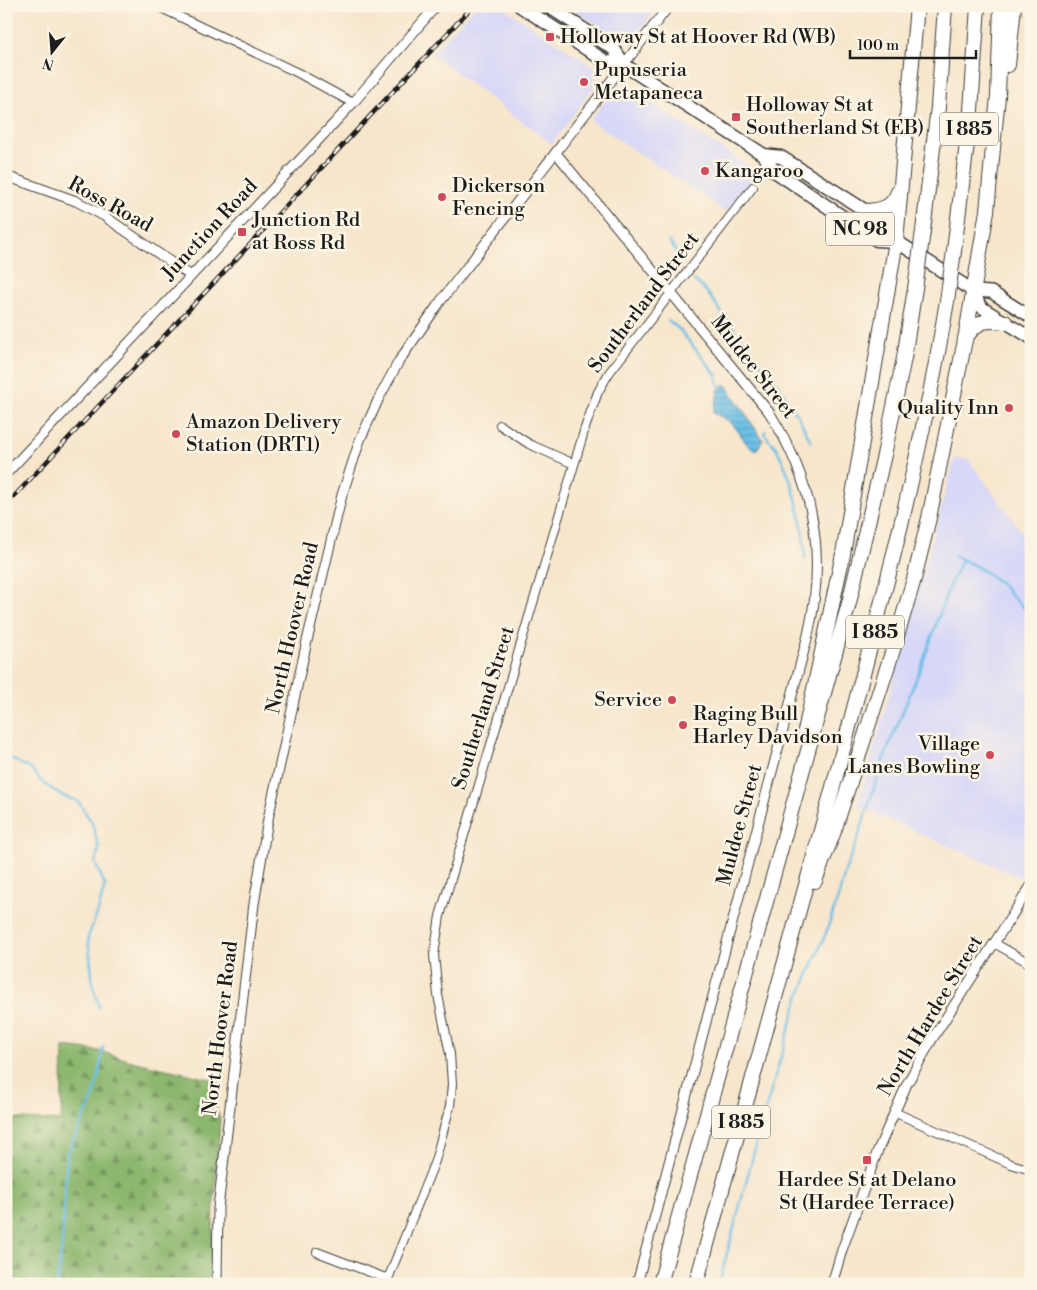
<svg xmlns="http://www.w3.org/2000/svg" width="1037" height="1290" viewBox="0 0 1037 1290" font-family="'Libre Bodoni',serif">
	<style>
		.built { fill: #d7d7f8 }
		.forest { fill: url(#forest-firs); stroke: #546a45 }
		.water { fill: url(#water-rules); stroke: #426d81 }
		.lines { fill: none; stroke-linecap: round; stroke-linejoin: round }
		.stream { stroke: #69bee6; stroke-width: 2.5 }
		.minor-casing { stroke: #3d3a36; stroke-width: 10 }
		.tertiary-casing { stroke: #3d3a36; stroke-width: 11 }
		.primary-casing { stroke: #3d3a36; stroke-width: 14 }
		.trunk-casing { stroke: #3d3a36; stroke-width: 15 }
		.motorway-casing { stroke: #3d3a36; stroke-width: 16 }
		.minor { stroke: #fff; stroke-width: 8 }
		.tertiary { stroke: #fff; stroke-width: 9 }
		.primary { stroke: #fff; stroke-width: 11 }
		.trunk { stroke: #fff; stroke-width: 12 }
		.motorway { stroke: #fff; stroke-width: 14 }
		.rail-casing { stroke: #1c1c1c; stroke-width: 4.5 }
		.rail { stroke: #fcf5e5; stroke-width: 2.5; stroke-dasharray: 8; stroke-linecap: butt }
		.motorway-bridge-casing { stroke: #3d3a36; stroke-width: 16; stroke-linecap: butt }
		.motorway-bridge { stroke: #fff; stroke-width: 14 }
		.poi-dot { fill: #d1495b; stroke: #fcf5e5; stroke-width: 2 }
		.labels { text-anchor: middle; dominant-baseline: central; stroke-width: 5; stroke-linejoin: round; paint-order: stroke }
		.shield { fill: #fcf5e5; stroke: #5f5d58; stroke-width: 1 }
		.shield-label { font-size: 19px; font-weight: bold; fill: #1c1c1c }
		.poi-label { font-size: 20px; fill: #1c1c1c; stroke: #fcf5e5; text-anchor: start }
		.street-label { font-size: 20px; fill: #1c1c1c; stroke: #fcf5e5 }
	</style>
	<defs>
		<pattern id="forest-firs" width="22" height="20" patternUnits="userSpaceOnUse" patternTransform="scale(1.25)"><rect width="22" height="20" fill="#8cb76e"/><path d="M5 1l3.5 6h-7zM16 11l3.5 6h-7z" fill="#72945a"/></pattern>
		<pattern id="water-rules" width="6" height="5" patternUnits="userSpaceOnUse" patternTransform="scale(1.25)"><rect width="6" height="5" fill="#69bee6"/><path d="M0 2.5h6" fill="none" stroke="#5aa3c5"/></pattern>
	</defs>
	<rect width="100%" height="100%" fill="#fcf5e5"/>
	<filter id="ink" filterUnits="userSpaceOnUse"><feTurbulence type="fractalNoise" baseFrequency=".02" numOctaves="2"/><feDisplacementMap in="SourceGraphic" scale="10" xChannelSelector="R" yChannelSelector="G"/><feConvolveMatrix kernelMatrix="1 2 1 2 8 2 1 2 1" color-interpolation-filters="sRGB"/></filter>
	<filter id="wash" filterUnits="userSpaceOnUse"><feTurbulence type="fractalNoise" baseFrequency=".0096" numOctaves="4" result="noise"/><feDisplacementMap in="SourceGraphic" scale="20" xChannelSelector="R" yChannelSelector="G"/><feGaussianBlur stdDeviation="1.12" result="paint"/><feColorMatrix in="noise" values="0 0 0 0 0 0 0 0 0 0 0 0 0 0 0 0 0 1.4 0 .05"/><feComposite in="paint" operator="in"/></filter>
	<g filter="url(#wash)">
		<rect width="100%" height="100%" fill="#f7e6cc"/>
		<g class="built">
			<path d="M476 6H501L594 67 596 73V81L593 88 552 144 431 54Z"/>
			<path d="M567 6H658L638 33 631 38 624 40 620 39Z"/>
			<path d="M627 90 635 93 758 172 726 212 590 120 610 95 618 91Z"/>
			<path d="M955 458 968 459 1031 544V874L1026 880 858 806Z"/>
		</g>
		<path class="forest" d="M63 1047 99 1051 135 1062 219 1081 214 1102 220 1119 214 1206 211 1284H6V1118L61 1121Z"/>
		<path class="water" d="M726 385 763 440 757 449 753 450C744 443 741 433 733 425 728 419 720 416 713 413L719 389Z"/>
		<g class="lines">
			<g class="stream">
				<path d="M669 241 680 258"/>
				<path d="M694 280 706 291 749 350 782 390 790 407 797 414 811 442"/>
				<path d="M640 313 647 307"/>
				<path d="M668 320 680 330 717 376 718 374"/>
				<path d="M717 376V381L721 388"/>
				<path d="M765 431V434C768 440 774 444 777 449 794 482 804 522 805 559"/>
				<path d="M954 556C971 563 985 570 999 582 1010 592 1017 605 1031 612"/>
				<path d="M6 756 31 769 43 783 62 796 78 801 92 823 99 848 95 863 105 885 98 911 88 937 93 986 99 1007"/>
				<path d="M56 1284 58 1276 62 1244 67 1154 93 1098 98 1080 103 1047"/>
				<path d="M719 1284 763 1118 798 999 826 933 838 898 846 868 856 844 882 763 923 662 950 584 963 559"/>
			</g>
		</g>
	</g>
	<g filter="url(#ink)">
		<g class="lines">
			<defs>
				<g id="minor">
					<path d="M157 6 298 73 353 103"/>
					<path d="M500 425 529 444 574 464"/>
					<path d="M994 943 1031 964"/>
					<path d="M894 1112 1011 1164 1031 1170"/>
					<path d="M317 1252 388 1279"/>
					<path d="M386 1284 435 1161 450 1106 452 1084 450 1054 438 995 434 955 440 916 585 428 598 392 609 373 753 187"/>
				</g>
				<g id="tertiary">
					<path d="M556 153 769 412C814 483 827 554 808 635L637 1284"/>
					<path d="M6 176 76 201 104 216 191 276"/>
					<path d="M6 474 353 103 436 6"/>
					<path d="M217 1284 218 1208 254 904 268 819 307 641 342 495 360 440 379 398 399 361 440 302 669 6"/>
					<path d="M832 1284 842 1250 878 1150 907 1084 931 1041 1031 886"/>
				</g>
				<path id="primary" d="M1031 317 991 292 973 291 981 307 1031 338"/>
				<g id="trunk">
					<path d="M520 6 605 61 624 65 764 155 781 157 866 211 887 224 896 241 973 291"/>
					<path d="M548 6 614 49 624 65"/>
					<path d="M764 155 773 170 877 240 896 241"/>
				</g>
				<g id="motorway">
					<path d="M1008 65 1014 6"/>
					<path d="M866 211C882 210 892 208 898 192"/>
					<path d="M923 231 938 107 945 6"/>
					<path d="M954 251 971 110 978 6"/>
					<path d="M965 339C977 321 984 319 1005 322"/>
					<path d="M805 731 843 554 896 241 917 6"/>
					<path d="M815 881 833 834 892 653 914 579 929 518 965 340 987 211 998 96 1001 6"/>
					<path d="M660 1284 849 603 884 455 904 358 916 282"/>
					<path d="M696 1284C742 1117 789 950 834 783 877 623 920 464 947 301"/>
				</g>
			</defs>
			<use href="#minor" class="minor-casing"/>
			<use href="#tertiary" class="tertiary-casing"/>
			<use href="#primary" class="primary-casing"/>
			<use href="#trunk" class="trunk-casing"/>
			<use href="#motorway" class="motorway-casing"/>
			<use href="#minor" class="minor"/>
			<use href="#tertiary" class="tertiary"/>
			<use href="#primary" class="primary"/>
			<use href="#trunk" class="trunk"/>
			<use href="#motorway" class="motorway"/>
			<defs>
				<path id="rail" d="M6 505 473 6"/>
			</defs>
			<use href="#rail" class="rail-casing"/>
			<use href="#rail" class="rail"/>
			<defs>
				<g id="motorway-bridge">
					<path d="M916 282 923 231"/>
					<path d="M947 301 954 251"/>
				</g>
			</defs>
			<use href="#motorway-bridge" class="motorway-bridge-casing"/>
			<use href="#motorway-bridge" class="motorway-bridge"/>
		</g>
	</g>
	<g class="poi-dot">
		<rect x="545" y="32" width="10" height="10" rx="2.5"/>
		<circle cx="584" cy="82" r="5"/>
		<rect x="731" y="112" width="10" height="10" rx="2.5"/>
		<circle cx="705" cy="171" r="5"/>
		<circle cx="442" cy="197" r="5"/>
		<rect x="237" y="227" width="10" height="10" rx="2.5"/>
		<circle cx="1009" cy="408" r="5"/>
		<circle cx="176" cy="434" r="5"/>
		<circle cx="672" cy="700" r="5"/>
		<circle cx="683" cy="725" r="5"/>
		<circle cx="990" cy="755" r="5"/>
		<rect x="862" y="1155" width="10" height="10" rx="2.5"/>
	</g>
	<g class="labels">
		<g class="shield">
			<rect x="940" y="112.5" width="58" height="33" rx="4"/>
			<rect x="826" y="212.5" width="68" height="33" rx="4"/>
			<rect x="846" y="615.5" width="58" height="33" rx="4"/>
			<rect x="712" y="1105.5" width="58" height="33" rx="4"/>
		</g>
		<g class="shield-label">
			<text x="969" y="129">I 885</text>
			<text x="860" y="229">NC 98</text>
			<text x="875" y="632">I 885</text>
			<text x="741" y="1122">I 885</text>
		</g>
		<g class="poi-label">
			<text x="560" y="37">Holloway St at Hoover Rd (WB)</text>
			<text x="594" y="70">Pupuseria<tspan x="594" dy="23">Metapaneca</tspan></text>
			<text x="746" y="105">Holloway St at<tspan x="746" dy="23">Southerland St (EB)</tspan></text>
			<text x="715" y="171">Kangaroo</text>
			<text x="452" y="186">Dickerson<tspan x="452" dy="23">Fencing</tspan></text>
			<text x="252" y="220">Junction Rd<tspan x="252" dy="23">at Ross Rd</tspan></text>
			<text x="999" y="408" text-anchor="end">Quality Inn</text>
			<text x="186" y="422">Amazon Delivery<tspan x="186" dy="23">Station (DRT1)</tspan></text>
			<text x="662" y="700" text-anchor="end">Service</text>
			<text x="693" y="714">Raging Bull<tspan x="693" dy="23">Harley Davidson</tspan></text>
			<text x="980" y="744" text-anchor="end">Village<tspan x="980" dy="23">Lanes Bowling</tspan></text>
			<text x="867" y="1180" text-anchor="middle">Hardee St at Delano<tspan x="867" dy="23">St (Hardee Terrace)</tspan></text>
		</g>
		<g class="street-label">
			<text transform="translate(110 205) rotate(29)">Ross Road</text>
			<text transform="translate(210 230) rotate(-47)">Junction Road</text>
			<text transform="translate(644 303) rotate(-53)">Southerland Street</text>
			<text transform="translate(753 367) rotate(52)">Muldee Street</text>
			<text transform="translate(293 628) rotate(-77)">North Hoover Road</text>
			<text transform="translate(484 708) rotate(-73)">Southerland Street</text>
			<text transform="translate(740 825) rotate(-75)">Muldee Street</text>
			<text transform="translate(931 1016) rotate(-59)">North Hardee Street</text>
			<text transform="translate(221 1028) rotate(-83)">North Hoover Road</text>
		</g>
	</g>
	<rect width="1037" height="1290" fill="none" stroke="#fcf5e5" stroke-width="25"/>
	<g transform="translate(52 52) rotate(197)" stroke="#fcf5e5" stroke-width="4" paint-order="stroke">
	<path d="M0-4L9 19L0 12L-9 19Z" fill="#1c1c1c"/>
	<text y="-8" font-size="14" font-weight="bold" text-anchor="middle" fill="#1c1c1c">N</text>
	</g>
	<path d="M850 50v8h126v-8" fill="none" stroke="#1c1c1c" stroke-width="2.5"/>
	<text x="857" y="50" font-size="15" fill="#1c1c1c" stroke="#fcf5e5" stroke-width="4" paint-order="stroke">100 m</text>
</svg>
